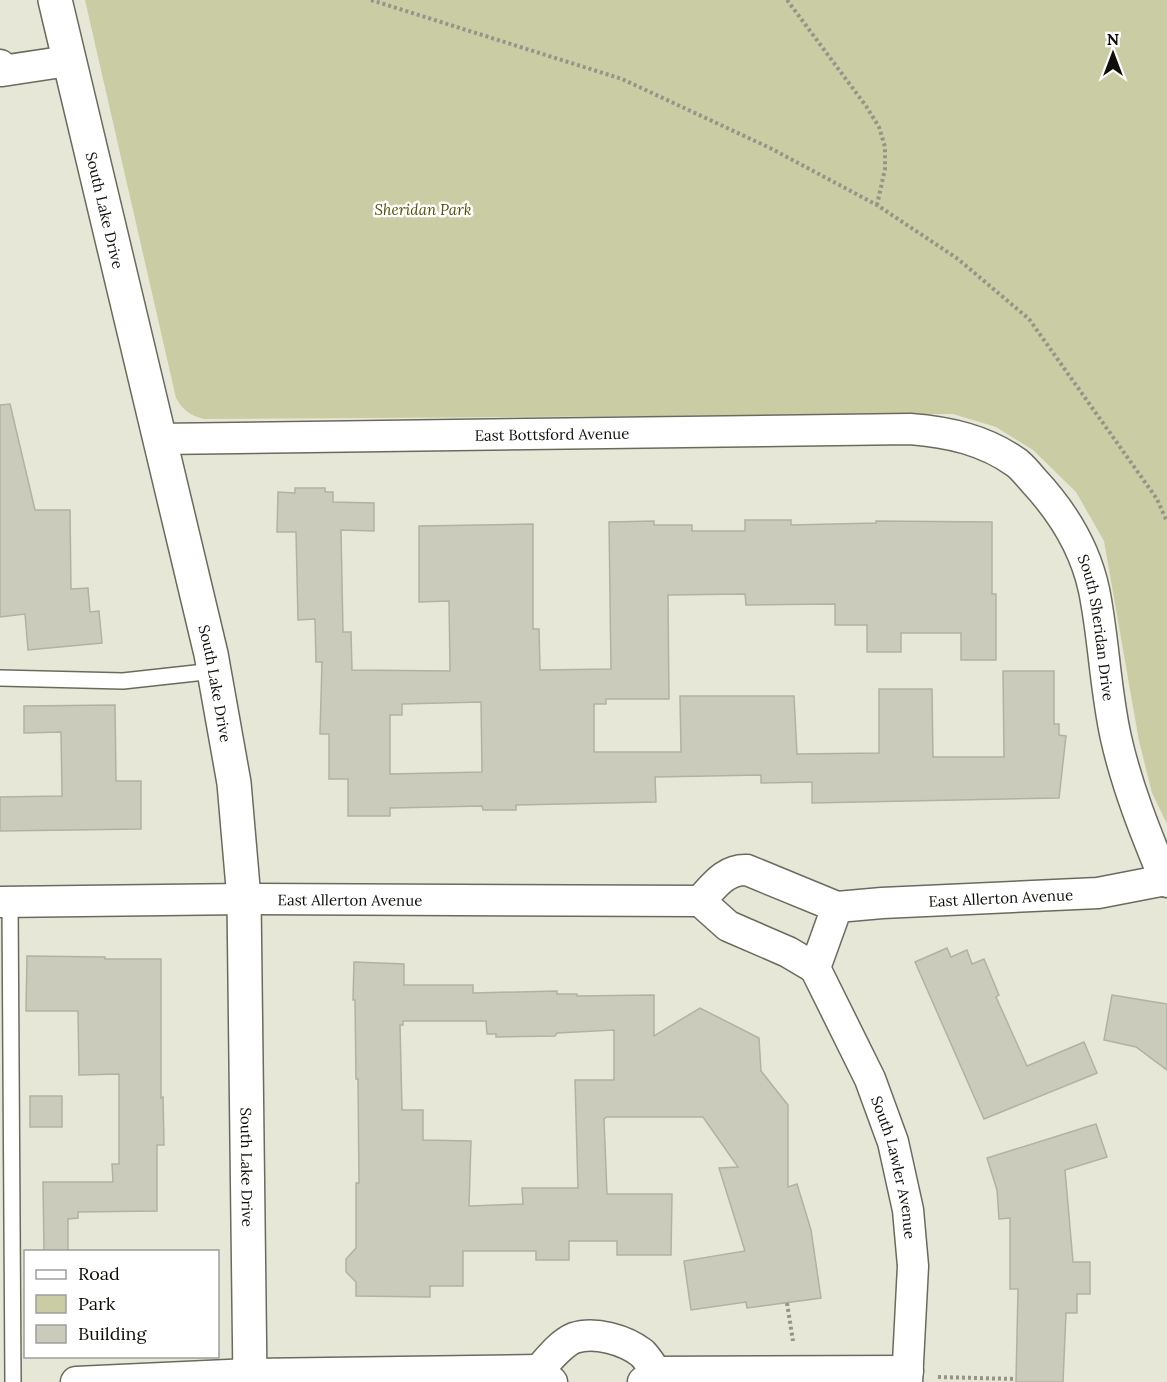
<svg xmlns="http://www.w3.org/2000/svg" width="1167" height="1382" viewBox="0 0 1167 1382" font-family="Lora,serif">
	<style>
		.green { fill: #cacca4 }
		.building { fill: #cacbba; stroke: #b1b2a2; stroke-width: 1.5; fill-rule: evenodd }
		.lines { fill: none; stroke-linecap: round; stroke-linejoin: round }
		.service-casing { stroke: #6b6b5d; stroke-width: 18 }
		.minor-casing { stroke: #6b6b5d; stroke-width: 33 }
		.secondary-casing { stroke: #6b6b5d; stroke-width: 36 }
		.path { stroke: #949588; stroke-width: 4; stroke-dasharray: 3 3; stroke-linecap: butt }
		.service { stroke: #fff; stroke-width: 15 }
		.minor { stroke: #fff; stroke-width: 30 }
		.secondary { stroke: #fff; stroke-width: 33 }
		.labels { text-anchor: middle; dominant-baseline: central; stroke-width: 5; stroke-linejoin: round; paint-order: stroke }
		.park-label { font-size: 15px; font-style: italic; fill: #525208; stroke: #fff }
		.street-label { font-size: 15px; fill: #0e0f09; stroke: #fff }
	</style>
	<rect width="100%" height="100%" fill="#e6e7d6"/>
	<path class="green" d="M85 0H1167V824L1152 793 1139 741 1104 541 1076 492 1033 450 996 427 953 414 204 419C189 415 183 410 176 398Z"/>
	<g class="building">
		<path d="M10 404 35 510H70L71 589 88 588 90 612 99 611 102 643 28 650 25 614 0 617V405Z"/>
		<path d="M295 488H325V492H333V502L374 503V531L341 530 343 632H351L352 670 450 671 449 601 419 602V526L533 524V629H539L540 670 611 669 609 522 654 521V525H692V531H745V520H791V525L876 523V521L992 522V594H996V660H961V633H901V652H867V625H835V604L746 605 745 594 668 595 669 699H606V704H594V752H681L680 696H794L797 754 879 753V689H932L933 757H1004L1003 671H1054V724H1059V735L1066 736 1059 798 812 803V782L761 783V775L655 777 656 802 516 805V810H483L482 806 390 808V816H348V779H329V734H320L322 662H316L315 619 298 620 296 532H277L278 492 295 493ZM481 702 482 772 390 774V715H402V704Z"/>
		<path d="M115 705 116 781H141V829L0 831V797L62 796 61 732 24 733V706Z"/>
		<path d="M947 948 951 957 967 950 972 964 984 959 999 995 996 997 1027 1066 1084 1042 1097 1073 984 1119 915 962Z"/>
		<path d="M27 956 105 957V959H161V1098L163 1097 164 1145H157V1211L78 1212V1218L68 1219V1251H44L43 1182H113L112 1164H119V1074L79 1075 78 1011H26Z"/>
		<path d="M354 962 404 964V985H473V993L557 991V994H577V996L654 995V1036L700 1008 759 1038 761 1071 788 1105V1187L797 1184 811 1230 821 1298 747 1308 746 1302 691 1310 684 1261 745 1251 719 1168 738 1167 703 1117H607L604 1119 607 1194H672L671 1255H617V1241H569V1260H536V1251H463V1286H430V1297L356 1296V1282L346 1272V1259L356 1248V1183H359L358 1079H356L355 1000H353ZM403 1021H486L487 1034H496V1037L555 1036 557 1033 614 1030V1080H575L578 1188H522L523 1204 469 1206 471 1141 423 1140V1110H402L400 1025H403Z"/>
		<path d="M1112 995 1167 1004V1070L1136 1047 1104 1040Z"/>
		<rect x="30" y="1096" width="32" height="31"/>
		<path d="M1096 1124 1107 1157 1065 1170 1073 1262H1090V1294H1077V1313H1066L1063 1382H1016L1018 1289H1010V1218L999 1219 997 1190 987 1158Z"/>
	</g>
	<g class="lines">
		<defs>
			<g id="service">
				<path d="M0 678 123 681 214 671"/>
				<path d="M10 902 13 1382"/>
			</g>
			<g id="minor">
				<path d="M0 65 2 71 68 61"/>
				<path id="s1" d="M159 439 910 429C949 432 985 440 1017 463 1023 468 1028 474 1033 480 1062 511 1085 548 1094 590 1104 639 1105 689 1116 738 1127 787 1146 834 1165 880L1167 882"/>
				<path id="s2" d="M0 902 244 899 700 901"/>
				<path id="s3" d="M837 907 815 968 788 952 728 926 700 901C714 886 725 869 747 870L837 907 882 903 1098 893 1165 880"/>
				<path id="s4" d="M815 968 870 1079 893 1142 908 1210 913 1266 907 1382"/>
				<path d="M539 1370C549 1359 560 1344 574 1338 595 1331 625 1340 642 1353 647 1358 652 1366 656 1372L643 1382"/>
				<path d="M656 1372 908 1371"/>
				<path d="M76 1382 250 1374 539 1370 552 1382"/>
			</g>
			<g id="secondary">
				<path id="s5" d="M55 0 211 654 234 783 244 899 250 1382"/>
			</g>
		</defs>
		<use href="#service" class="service-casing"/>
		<use href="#minor" class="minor-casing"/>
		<use href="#secondary" class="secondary-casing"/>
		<g class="path">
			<path d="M371 0 622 79 770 148 877 205 958 259 1029 319 1157 499 1167 522"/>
			<path d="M787 0 866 106 879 127 885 147V169L877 205"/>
			<path d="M787 1303 793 1341"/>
			<path d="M938 1377 1016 1379"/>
		</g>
		<use href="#service" class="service"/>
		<use href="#minor" class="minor"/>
		<use href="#secondary" class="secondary"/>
	</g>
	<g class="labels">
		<g class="park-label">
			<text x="423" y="209">Sheridan Park</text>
		</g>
		<g class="street-label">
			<text stroke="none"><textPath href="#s5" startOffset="216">South Lake Drive</textPath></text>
			<text stroke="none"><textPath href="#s1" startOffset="393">East Bottsford Avenue</textPath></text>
			<text stroke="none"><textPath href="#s1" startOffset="1053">South Sheridan Drive</textPath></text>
			<text stroke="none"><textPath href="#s5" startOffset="702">South Lake Drive</textPath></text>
			<text stroke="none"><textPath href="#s3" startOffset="519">East Allerton Avenue</textPath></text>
			<text stroke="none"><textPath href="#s2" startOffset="350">East Allerton Avenue</textPath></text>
			<text stroke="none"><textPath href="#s5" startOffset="1188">South Lake Drive</textPath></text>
			<text stroke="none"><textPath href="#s4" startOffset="216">South Lawler Avenue</textPath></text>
		</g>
	</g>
	<rect x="24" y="1250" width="195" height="108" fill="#ffffff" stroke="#9f9f9d" stroke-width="1.5"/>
	<rect x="36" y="1270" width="30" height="9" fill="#ffffff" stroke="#9f9f9d" stroke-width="1.5"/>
	<text x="78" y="1280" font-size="18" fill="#0e0f09">Road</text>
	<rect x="36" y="1295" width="30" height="18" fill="#cacca4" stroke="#9f9f9d" stroke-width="1.5"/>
	<text x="78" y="1310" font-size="18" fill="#0e0f09">Park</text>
	<rect x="36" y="1325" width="30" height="18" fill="#cacbba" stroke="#9f9f9d" stroke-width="1.5"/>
	<text x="78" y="1340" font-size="18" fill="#0e0f09">Building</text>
	<g transform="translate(1113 54)" stroke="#ffffff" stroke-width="4.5" paint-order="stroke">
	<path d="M0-4.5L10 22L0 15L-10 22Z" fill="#0e0f09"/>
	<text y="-9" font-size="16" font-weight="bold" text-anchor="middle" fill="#0e0f09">N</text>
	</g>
</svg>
